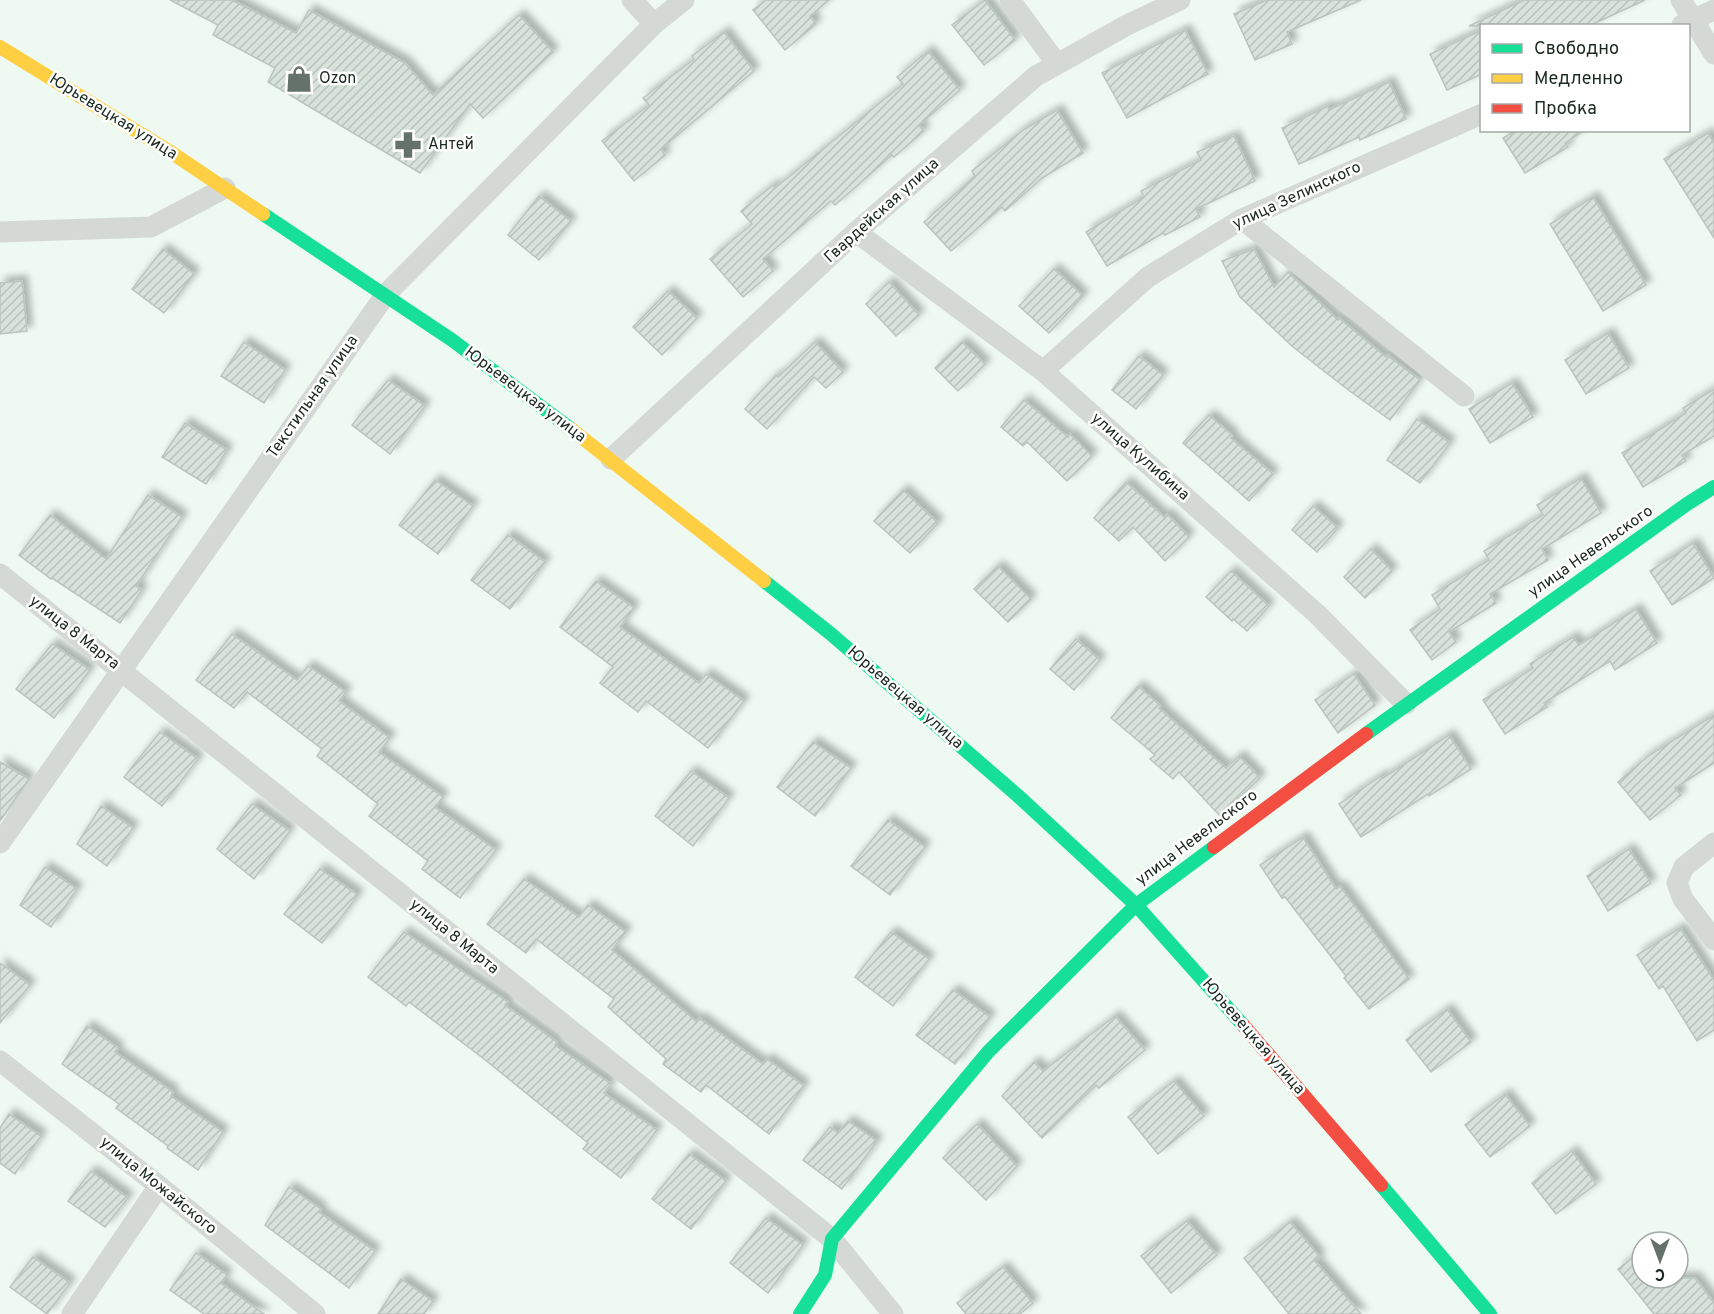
<svg xmlns="http://www.w3.org/2000/svg" width="1714" height="1314" viewBox="0 0 1714 1314" font-family="Overpass,sans-serif">
	<style>
		.building { fill: url(#building-hatch); stroke: #b9c5bd; stroke-width: 1.5; filter: url(#shadow) }
		.lines { fill: none; stroke-linecap: round; stroke-linejoin: round }
		.street { stroke: #d5d9d6; stroke-width: 21 }
		.fast { stroke: #16e098; stroke-width: 14 }
		.slow { stroke: #ffcf43; stroke-width: 14 }
		.jam { stroke: #f24e42; stroke-width: 14 }
		.labels { text-anchor: middle; dominant-baseline: central; stroke-width: 5; stroke-linejoin: round; paint-order: stroke }
		.poi-label { font-size: 16px; fill: #1b2920; stroke: #fff; text-anchor: start }
		.street-label { font-size: 16px; fill: #1b2920; stroke: #fff }
	</style>
	<defs>
		<pattern id="building-hatch" width="6" height="6" patternUnits="userSpaceOnUse" patternTransform="scale(1.5)"><rect width="6" height="6" fill="#d6e2da"/><path d="M-1 1l2-2M0 6l6-6M5 7l2-2" fill="none" stroke="#b7c2bb"/></pattern>
		<filter id="shadow"><feDropShadow dx="5.5" dy="-5.5" stdDeviation="3" flood-color="#0004"/></filter>
	</defs>
	<rect width="100%" height="100%" fill="#eef9f1"/>
	<g class="building">
		<path d="M170 0H232L296 33 309 10 405 63 433 95 519 15 553 52 483 118 470 104 420 173 268 82 275 68 213 35 218 25Z"/>
		<path d="M766 0H829L810 16 816 24 785 50 753 10Z"/>
		<path d="M985 0 1015 40 984 65 952 25Z"/>
		<path d="M1267 0H1361L1287 32 1292 44 1255 60 1234 14Z"/>
		<path d="M1524 0H1645L1589 26H1469Z"/>
		<path d="M1185 30 1208 74 1127 118 1102 73Z"/>
		<path d="M1482 30V74L1447 90 1430 54Z"/>
		<path d="M724 32 754 71 661 149 665 155 634 181 602 141 649 105 643 98 694 59 692 56Z"/>
		<path d="M928 51 960 90 919 125 924 131 894 157 892 155 835 205 831 201 763 259 773 271 743 297 710 259 752 224 741 211 773 185 775 188 903 84 897 77Z"/>
		<path d="M1389 82 1406 119 1360 140 1359 137 1299 164 1282 128 1328 106 1329 110Z"/>
		<path d="M1057 110 1083 153 1042 178 1005 211 1002 207 951 251 924 222 975 176 972 171 1023 130Z"/>
		<path d="M1517 130H1585L1565 143 1568 147 1525 173 1503 138Z"/>
		<path d="M1708 133 1714 143V238L1664 159Z"/>
		<path d="M1234 136 1255 181 1196 209 1200 217 1165 235 1163 233 1107 266 1086 232 1144 197 1141 191 1201 160 1197 152Z"/>
		<path d="M539 196 571 221 539 260 508 235Z"/>
		<path d="M1593 197 1646 285 1603 311 1550 224Z"/>
		<path d="M163 249 194 274 164 313 132 289Z"/>
		<path d="M1254 249 1274 287 1288 272 1338 320 1339 318 1386 357 1387 355 1420 380 1390 420 1347 389 1293 347 1240 297 1222 261Z"/>
		<path d="M1054 269 1083 296 1049 333 1019 306Z"/>
		<path d="M22 281 27 331 0 334V283Z"/>
		<path d="M889 282 919 315 896 336 866 304Z"/>
		<path d="M668 291 697 318 662 355 633 327Z"/>
		<path d="M1608 333 1629 368 1586 394 1565 360Z"/>
		<path d="M244 342 285 370 264 403 221 376Z"/>
		<path d="M815 342 843 372 826 388 814 377 767 429 745 409 776 375 778 377Z"/>
		<path d="M962 342 985 364 958 391 935 368Z"/>
		<path d="M1139 356 1163 375 1136 409 1112 390Z"/>
		<path d="M388 380 425 406 390 454 352 425Z"/>
		<path d="M1512 383 1533 417 1490 443 1469 409Z"/>
		<path d="M1714 389V436L1682 455 1686 461 1643 487 1622 453 1686 413 1683 408Z"/>
		<path d="M1024 400 1068 437 1070 434 1092 456 1067 481 1027 442 1023 446 1001 427Z"/>
		<path d="M1209 415 1233 436 1231 438 1273 474 1249 501 1183 443Z"/>
		<path d="M1417 419 1450 443 1420 483 1387 460Z"/>
		<path d="M185 423 227 450 206 484 162 457Z"/>
		<path d="M1581 478 1601 513 1542 549 1548 560 1490 594 1496 603 1449 632 1456 642 1432 660 1410 630 1440 609 1432 595 1489 560 1484 551 1543 515 1537 505Z"/>
		<path d="M435 480 473 506 438 554 399 525Z"/>
		<path d="M1126 482 1164 517 1167 514 1189 537 1165 561 1133 527 1119 541 1094 518Z"/>
		<path d="M903 490 938 523 910 553 874 521Z"/>
		<path d="M148 495 182 517 136 586 142 590 120 623 52 578 51 579 19 555 50 515 106 559Z"/>
		<path d="M1313 506 1338 528 1317 552 1292 530Z"/>
		<path d="M508 535 545 562 510 609 471 580Z"/>
		<path d="M1693 543 1714 578 1672 605 1650 571Z"/>
		<path d="M1371 549 1392 571 1365 598 1344 577Z"/>
		<path d="M998 566 1031 599 1008 622 974 589Z"/>
		<path d="M1231 571 1269 606 1247 631 1233 619 1232 621 1206 597Z"/>
		<path d="M596 581 634 608 620 627 699 683 706 674 744 701 708 748 646 701 638 712 600 683 613 667 560 627Z"/>
		<path d="M1636 609 1657 643 1615 670 1610 661 1544 703 1547 707 1505 734 1483 700 1533 668 1530 664 1573 637 1579 645Z"/>
		<path d="M232 634 297 680 308 666 346 692 339 701 390 738 379 752 443 797 435 807 496 850 460 898 422 869 428 861 369 816 378 804 317 756 322 749 247 692 234 708 196 680Z"/>
		<path d="M1076 639 1100 660 1074 690 1050 669Z"/>
		<path d="M52 644 90 670 54 718 16 689Z"/>
		<path d="M1354 674 1375 705 1338 733 1315 700Z"/>
		<path d="M1138 686 1161 706 1159 708 1226 768 1239 756 1260 778 1220 816 1179 772 1173 779 1150 759 1155 755 1111 718Z"/>
		<path d="M1714 715V763L1675 788 1681 795 1650 820 1618 782 1648 756Z"/>
		<path d="M160 732 198 759 162 806 124 777Z"/>
		<path d="M1449 735 1471 769 1429 796 1428 794 1361 837 1339 804 1381 776 1383 778Z"/>
		<path d="M813 742 851 768 815 816 777 787Z"/>
		<path d="M0 762 29 779 0 821Z"/>
		<path d="M691 771 729 798 693 846 655 816Z"/>
		<path d="M252 804 290 831 254 879 217 849Z"/>
		<path d="M101 806 133 828 107 866 77 844Z"/>
		<path d="M888 820 925 847 890 895 851 866Z"/>
		<path d="M1303 837 1336 889 1340 886 1409 979 1369 1009 1344 978 1346 976 1285 897 1282 898 1260 865Z"/>
		<path d="M1629 849 1651 883 1608 911 1587 876Z"/>
		<path d="M45 867 77 889 51 927 20 905Z"/>
		<path d="M320 869 358 895 322 943 284 914Z"/>
		<path d="M524 879 579 917 588 905 626 932 612 950 696 1021 699 1018 763 1064 767 1059 804 1086 769 1134 706 1085 701 1092 663 1064 666 1059 608 1007 614 999 536 939 526 953 487 924Z"/>
		<path d="M1680 928 1714 980V1030L1697 1041 1663 986 1659 989 1637 955Z"/>
		<path d="M404 932 508 1002 505 1005 557 1042 555 1045 611 1084 604 1093 657 1130 621 1178 583 1149 588 1143 484 1059 409 1002 406 1006 368 977Z"/>
		<path d="M891 932 929 959 893 1006 855 977Z"/>
		<path d="M0 963 30 985 0 1023Z"/>
		<path d="M953 990 990 1017 955 1064 916 1035Z"/>
		<path d="M1447 1009 1471 1042 1431 1072 1406 1040Z"/>
		<path d="M1115 1016 1145 1050 1099 1088 1096 1085 1042 1138 1002 1096 1034 1062 1043 1071Z"/>
		<path d="M87 1026 118 1048 115 1052 173 1092 171 1096 223 1132 198 1170 167 1148 168 1146 116 1108 119 1104 62 1064Z"/>
		<path d="M1174 1081 1204 1116 1158 1154 1128 1117Z"/>
		<path d="M1505 1094 1530 1126 1490 1157 1465 1125Z"/>
		<path d="M9 1114 41 1136 15 1174 0 1163V1128Z"/>
		<path d="M848 1121 877 1141 842 1189 803 1160 830 1127 838 1133Z"/>
		<path d="M977 1124 1017 1166 986 1200 943 1158Z"/>
		<path d="M1572 1151 1596 1184 1556 1214 1532 1183Z"/>
		<path d="M689 1154 726 1181 691 1229 652 1199Z"/>
		<path d="M91 1171 128 1198 105 1227 68 1201Z"/>
		<path d="M289 1187 321 1209 319 1212 375 1251 349 1288 265 1225Z"/>
		<path d="M766 1218 803 1245 768 1293 730 1263Z"/>
		<path d="M1187 1221 1217 1255 1171 1293 1141 1256Z"/>
		<path d="M1290 1222 1320 1257 1315 1261 1361 1314H1289L1244 1258Z"/>
		<path d="M1642 1250V1278H1695L1714 1303V1314H1654L1618 1269Z"/>
		<path d="M196 1253 227 1275 221 1283 264 1314H204L170 1290Z"/>
		<path d="M33 1257 70 1283 47 1314 10 1287Z"/>
		<path d="M1003 1267 1033 1303 1020 1314H966L957 1303Z"/>
		<path d="M401 1279 433 1301 424 1314H378Z"/>
	</g>
	<g class="lines">
		<g class="street">
			<path d="M632 0 654 24"/>
			<path d="M1010 0 1057 64"/>
			<path d="M1681 0 1714 54"/>
			<path d="M1682 25 1714 10"/>
			<path d="M1242 219 1464 396"/>
			<path d="M0 232 151 227 225 188"/>
			<path d="M856 232 1043 371 1317 614 1406 704"/>
			<path d="M1043 371 1148 277 1242 219 1482 114"/>
			<path d="M611 459 856 232 1036 76 1127 25 1180 0"/>
			<path d="M0 574 832 1239 893 1314"/>
			<path d="M0 843 386 294 654 24 684 0"/>
			<path d="M1714 843 1684 867 1677 883 1683 899 1714 940"/>
			<path d="M0 1061 159 1186 315 1314"/>
			<path d="M72 1314 159 1186"/>
		</g>
		<g class="fast">
			<path d="M263 214 452 340 571 429"/>
			<path d="M764 581 831 634 1017 795 1136 905 1243 1025"/>
			<path d="M1366 734 1687 504 1714 487"/>
			<path d="M1381 1185 1490 1314"/>
			<path d="M800 1314 825 1275 832 1239 988 1052 1136 905 1214 847"/>
		</g>
		<g class="slow">
			<path d="M0 47 172 153 263 214"/>
			<path d="M571 429 764 581"/>
		</g>
		<g class="jam">
			<path d="M1214 847 1366 734"/>
			<path d="M1243 1025 1381 1185"/>
		</g>
	</g>
	<defs>
		<symbol id="shop-bare" viewBox="-9 -9 18 18"><path d="M-5-2.5h2.3a2.7 3.5 0 0 1 5.4 0H5L5.5 6h-11ZM-1.5-2.5h3a1.5 2.3 0 0 0-3 0Z" fill="#657269" stroke="#fff" stroke-width="2.5" paint-order="stroke"/></symbol>
		<symbol id="pharmacy-bare" viewBox="-9 -9 18 18"><path d="M-2-6h4v4h4v4h-4v4h-4v-4h-4v-4h4Z" fill="#657269" stroke="#fff" stroke-width="2.5" paint-order="stroke"/></symbol>
	</defs>
	<g fill-rule="evenodd">
		<use href="#shop-bare" x="280" y="60" width="38" height="38"/>
		<use href="#pharmacy-bare" x="389" y="126" width="38" height="38"/>
	</g>
	<g class="labels">
		<g class="poi-label">
			<text x="319" y="79">Ozon</text>
			<text x="428" y="145">Антей</text>
		</g>
		<g class="street-label">
			<text transform="translate(113 117) rotate(32)">Юрьевецкая улица</text>
			<text transform="translate(1297 196) rotate(-25)">улица Зелинского</text>
			<text transform="translate(882 211) rotate(-42)">Гвардейская улица</text>
			<text transform="translate(525 395) rotate(37)">Юрьевецкая улица</text>
			<text transform="translate(313 397) rotate(-55)">Текстильная улица</text>
			<text transform="translate(1140 457) rotate(41)">улица Кулибина</text>
			<text transform="translate(1591 552) rotate(-35)">улица Невельского</text>
			<text transform="translate(74 633) rotate(38)">улица 8 Марта</text>
			<text transform="translate(905 698) rotate(41)">Юрьевецкая улица</text>
			<text transform="translate(1197 838) rotate(-37)">улица Невельского</text>
			<text transform="translate(454 937) rotate(39)">улица 8 Марта</text>
			<text transform="translate(1253 1037) rotate(49)">Юрьевецкая улица</text>
			<text transform="translate(158 1186) rotate(39)">улица Можайского</text>
		</g>
	</g>
	<rect x="1480" y="24" width="210" height="108" fill="#ffffff" stroke="#a4a9a6" stroke-width="1.5"/>
	<rect x="1492" y="44" width="30" height="9" fill="#16e098" stroke="#a4a9a6" stroke-width="1.5"/>
	<text x="1534" y="54" font-size="18" fill="#1b2920">Свободно</text>
	<rect x="1492" y="74" width="30" height="9" fill="#ffcf43" stroke="#a4a9a6" stroke-width="1.5"/>
	<text x="1534" y="84" font-size="18" fill="#1b2920">Медленно</text>
	<rect x="1492" y="104" width="30" height="9" fill="#f24e42" stroke="#a4a9a6" stroke-width="1.5"/>
	<text x="1534" y="114" font-size="18" fill="#1b2920">Пробка</text>
	<g transform="translate(1660 1260) rotate(180)"><circle r="28" fill="#ffffff" stroke="#a4a9a6" stroke-width="1.5"/>
	<path d="M0-4.5L10 22L0 15L-10 22Z" fill="#657269"/>
	<text y="-9" font-size="16" font-weight="bold" text-anchor="middle" fill="#1b2920">С</text>
	</g>
</svg>
